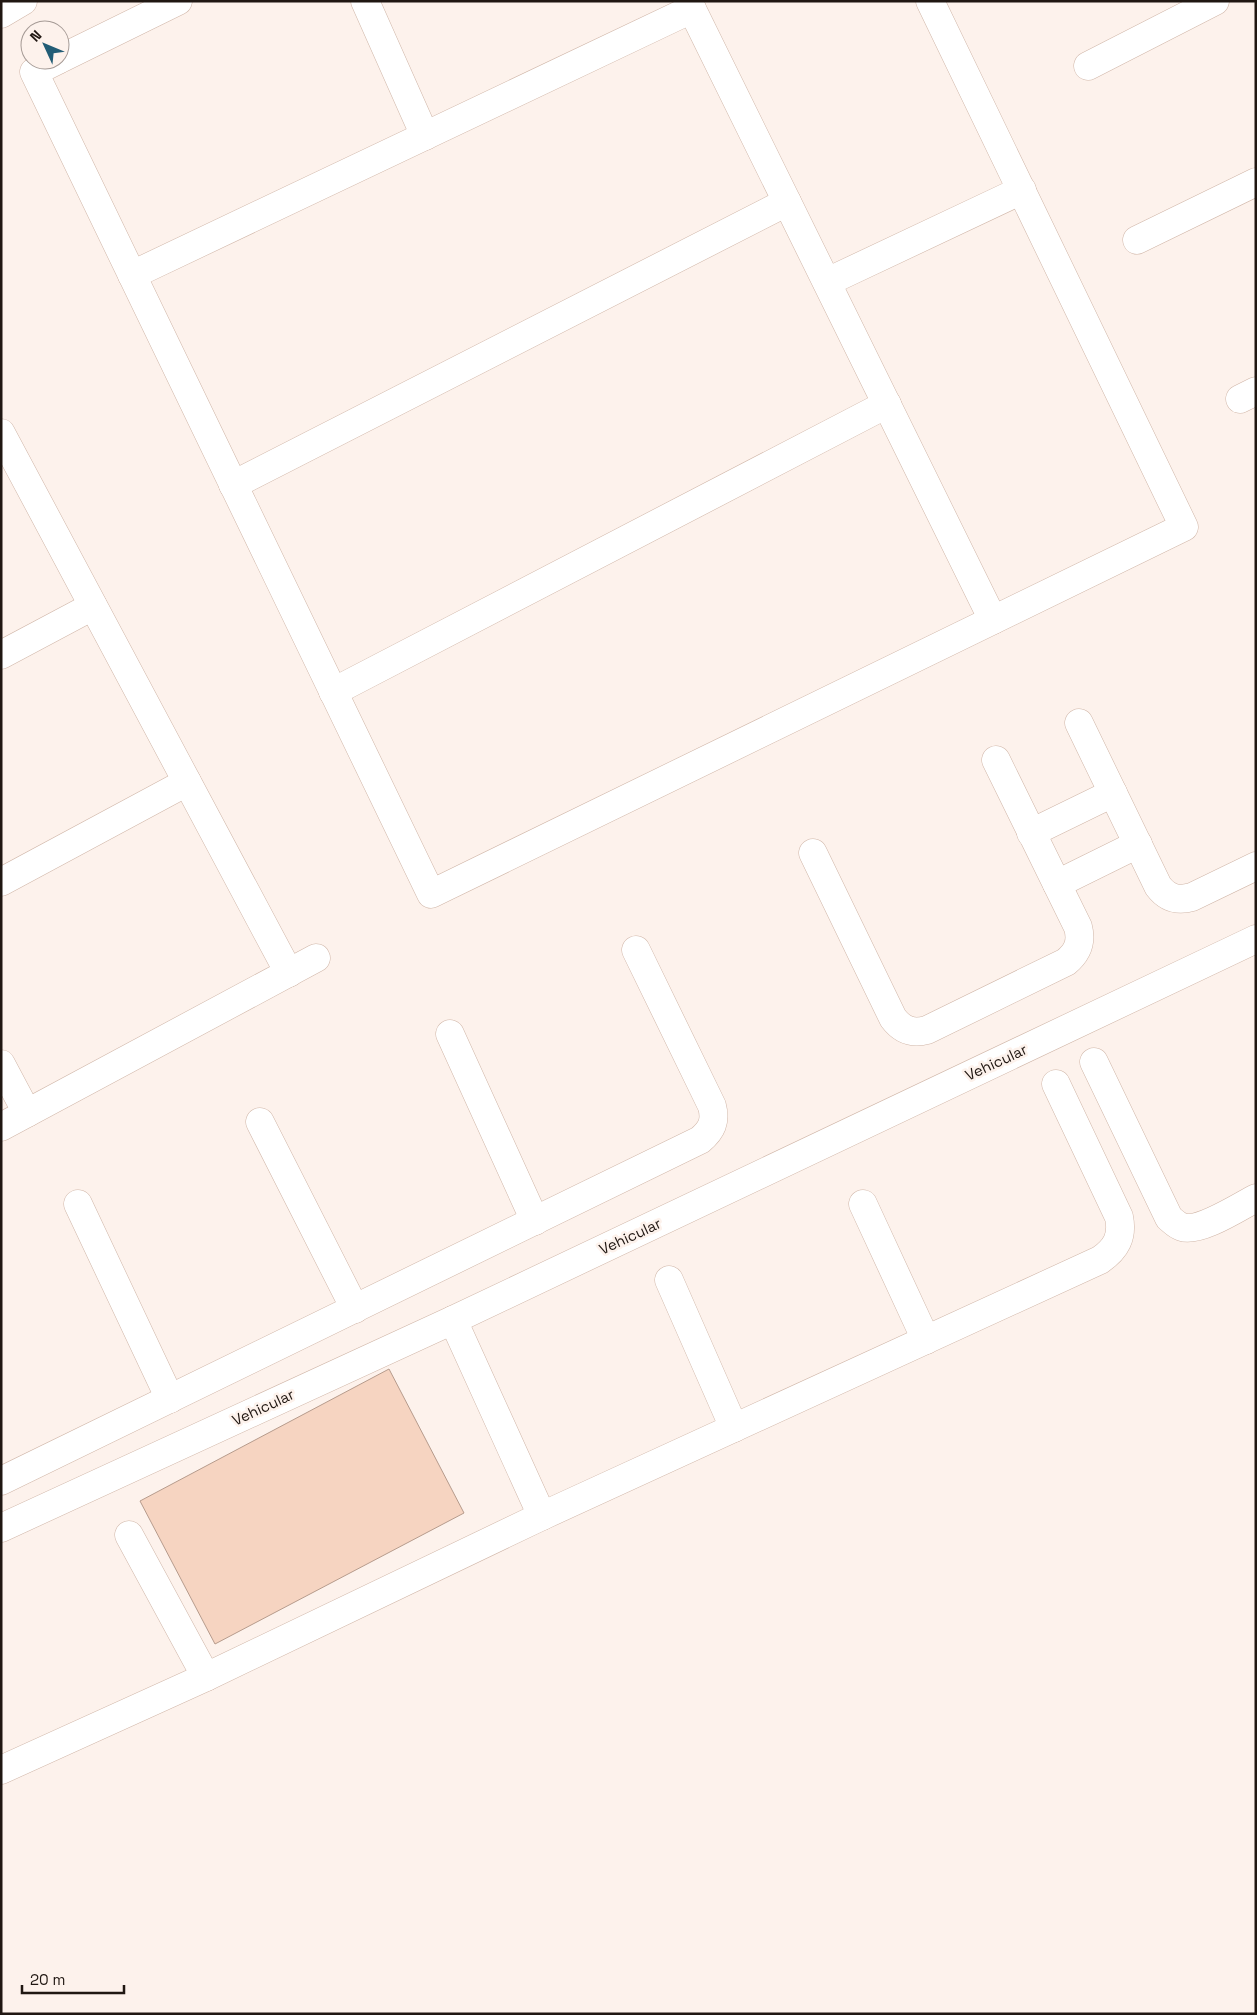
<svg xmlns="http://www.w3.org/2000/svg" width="1257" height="2015" viewBox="0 0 1257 2015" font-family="'Space Grotesk',sans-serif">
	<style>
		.water { fill: #f6d4c1; stroke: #b69b8c }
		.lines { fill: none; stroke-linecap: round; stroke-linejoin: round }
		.minor-casing { stroke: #d0b6a8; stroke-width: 29 }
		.minor { stroke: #fff; stroke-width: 28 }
		.labels { text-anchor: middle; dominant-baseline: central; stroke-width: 5; stroke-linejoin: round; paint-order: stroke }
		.street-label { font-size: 15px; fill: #201712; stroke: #fdf2ec }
	</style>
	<rect width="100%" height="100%" fill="#fdf2ec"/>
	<path class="water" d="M389 1369 464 1513 215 1644 140 1501Z"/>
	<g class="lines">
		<defs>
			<g id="minor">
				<path d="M365 1 425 136"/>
				<path d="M688 1 993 620"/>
				<path d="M1 14 23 1"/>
				<path d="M60 59 178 1"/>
				<path d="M58 60 34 72 431 894 1184 527 930 1"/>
				<path d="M1088 66 1215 1"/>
				<path d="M1137 240 1256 182"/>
				<path d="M132 275 692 9"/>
				<path d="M827 282 1022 190"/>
				<path d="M1240 399 1256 391"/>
				<path d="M1 433 289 973"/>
				<path d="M233 485 787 202"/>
				<path d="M1 655 93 606"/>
				<path d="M333 692 887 404"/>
				<path d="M1079 723 1158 886C1167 898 1178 901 1192 897L1256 866"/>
				<path d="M1031 833 1113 793"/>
				<path d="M813 853 893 1018C902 1030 912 1034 927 1030L1066 962C1078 952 1082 942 1078 927L996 760"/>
				<path d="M1 882 187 782"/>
				<path d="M1057 884 1138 844"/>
				<path d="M450 1034 535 1221"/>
				<path d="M1094 1062 1169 1218C1173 1221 1176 1225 1182 1227 1199 1233 1239 1207 1256 1198"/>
				<path d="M1 1064 27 1113"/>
				<path d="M260 1122 355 1309"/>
				<path d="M1 1127 316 958"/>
				<path d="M78 1204 170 1399"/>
				<path d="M863 1204 926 1340"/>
				<path d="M669 1280 734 1428"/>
				<path d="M453 1320 542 1516"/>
				<path d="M1 1481 700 1140C712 1130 716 1121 712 1106L636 950"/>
				<path d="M1 1528 453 1320 1256 939"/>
				<path d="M129 1535 206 1677"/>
				<path d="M1 1770 206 1677 542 1516 1100 1260C1116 1249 1123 1237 1119 1217L1056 1084"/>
			</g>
		</defs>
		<use href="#minor" class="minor-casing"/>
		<use href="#minor" class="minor"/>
	</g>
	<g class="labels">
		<g class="street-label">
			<text transform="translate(996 1062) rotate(-25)">Vehicular</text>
			<text transform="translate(630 1236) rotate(-25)">Vehicular</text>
			<text transform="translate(263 1407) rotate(-25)">Vehicular</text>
		</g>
	</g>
	<rect width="1257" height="2015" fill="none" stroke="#201712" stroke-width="5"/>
	<g transform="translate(45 45) rotate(314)"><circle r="24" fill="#fdf2ec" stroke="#a59a95"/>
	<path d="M0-4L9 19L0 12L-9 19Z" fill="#225d76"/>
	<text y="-8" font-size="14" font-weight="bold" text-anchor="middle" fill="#201712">N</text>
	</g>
	<path d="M22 1985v8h102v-8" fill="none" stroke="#201712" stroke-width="2.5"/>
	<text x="30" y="1985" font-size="15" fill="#201712" stroke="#fdf2ec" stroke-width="4" paint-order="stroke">20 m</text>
</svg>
